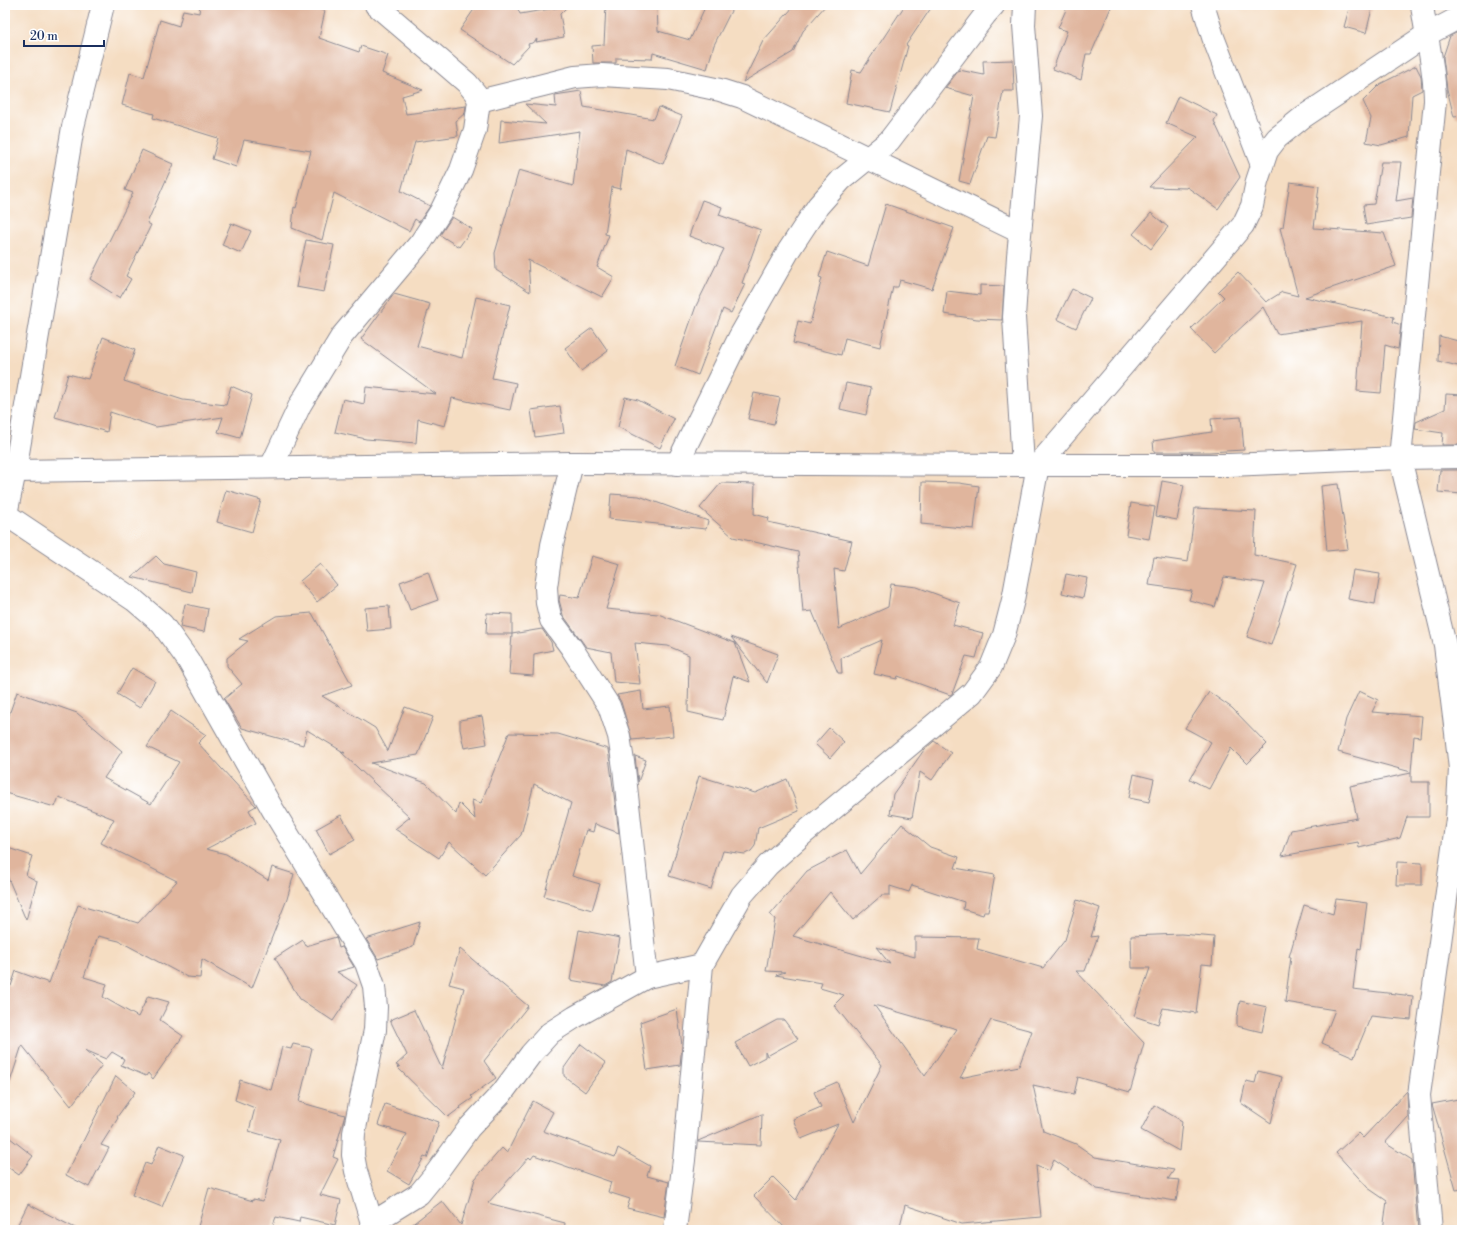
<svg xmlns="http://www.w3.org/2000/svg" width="1467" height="1235" viewBox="0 0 1467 1235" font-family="'Libre Bodoni',serif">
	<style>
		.building { fill: #e0b59d; fill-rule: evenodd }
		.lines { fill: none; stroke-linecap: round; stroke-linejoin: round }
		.minor-casing { stroke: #888690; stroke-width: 24 }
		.tertiary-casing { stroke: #888690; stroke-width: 24 }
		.minor { stroke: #fff; stroke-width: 22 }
		.tertiary { stroke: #fff; stroke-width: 22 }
	</style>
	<rect width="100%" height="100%" fill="#fff"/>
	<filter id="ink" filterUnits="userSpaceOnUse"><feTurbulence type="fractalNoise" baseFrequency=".025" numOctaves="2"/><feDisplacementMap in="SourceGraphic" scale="8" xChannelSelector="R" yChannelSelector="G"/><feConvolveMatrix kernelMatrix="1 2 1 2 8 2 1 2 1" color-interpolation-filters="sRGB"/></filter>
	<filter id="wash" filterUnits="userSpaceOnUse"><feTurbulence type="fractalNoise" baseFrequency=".012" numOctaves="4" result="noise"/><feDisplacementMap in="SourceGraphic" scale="16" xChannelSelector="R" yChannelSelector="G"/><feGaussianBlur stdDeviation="0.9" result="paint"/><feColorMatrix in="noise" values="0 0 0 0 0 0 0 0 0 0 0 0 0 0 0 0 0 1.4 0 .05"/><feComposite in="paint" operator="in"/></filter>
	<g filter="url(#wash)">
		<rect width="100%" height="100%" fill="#f5ddc2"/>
		<g id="blocks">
			<g class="building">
				<path d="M200 5H303L325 11 319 38 359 52 361 46 388 55 382 73 423 90 402 96 406 114 466 106 465 113 456 121 458 136 415 142 401 191 430 206 419 222 415 219 409 231 334 193 322 240 292 228 294 207 296 208 311 151 244 140 236 167 212 159 218 138 153 118 154 114 122 105 130 73 144 77 160 20 179 26 183 10 199 13Z"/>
				<path d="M477 5H516L520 14 568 6 560 14 564 37 536 42 537 39 532 43 528 44 529 46 512 64 460 30Z"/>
				<path d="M606 5H657L658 31 690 40 706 5H734L714 45 707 69 653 53 652 59 616 58V63H593L592 46 604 45Z"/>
				<path d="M795 5H826L803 31 793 52 743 82 763 41Z"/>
				<path d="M905 5H933L906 45 908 46 890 112 846 103 852 70 861 72Z"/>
				<path d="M1068 5H1112L1091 54H1086L1081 80 1053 69 1067 31 1058 28Z"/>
				<path d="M1350 5H1373L1366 33 1344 27Z"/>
				<path d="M1462 30V116L1454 117 1447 89 1443 57 1450 36Z"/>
				<path d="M1013 60 1014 91H1003L995 137 987 136 970 184 959 181 974 96 945 88 959 70 984 75 983 61Z"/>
				<path d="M1416 66 1421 76 1422 90 1412 95 1409 137 1381 145 1366 142 1371 118 1363 101 1380 84Z"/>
				<path d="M581 91 584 107 654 119 659 107 682 116 663 164 626 149 620 189 612 187 605 234 609 235 597 267 614 277 602 297 528 260 530 292 496 270 495 253 519 170 573 186 580 131 499 143 501 120 546 124 525 104 556 107 555 95Z"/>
				<path d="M1178 96 1217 115 1214 121 1240 177 1218 209 1187 187 1186 188 1149 187 1198 137 1166 123Z"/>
				<path d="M142 150 173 164 147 223 151 225 126 276 131 279 120 298 90 279 133 193 125 190Z"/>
				<path d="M1381 162H1401L1396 201 1413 198 1411 218 1366 225 1363 205 1374 204Z"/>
				<path d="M1290 182 1319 186 1314 228 1384 233 1396 266 1305 297 1394 317 1393 322 1401 325 1398 349 1385 345 1381 393 1357 391 1362 321 1277 334 1263 307 1214 353 1191 329 1224 297 1218 291 1238 272 1266 302 1282 292 1298 296 1280 228 1283 227Z"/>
				<path d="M702 200 722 207 719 215 761 230 742 283 745 284 731 313 723 309 698 375 675 366 696 306 724 249 689 236Z"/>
				<path d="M886 204 954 228 932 289 900 280 898 287H893L880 347 845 338 841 355 793 343 798 321 810 324 822 278 819 277 827 252 868 266Z"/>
				<path d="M1151 213 1168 227 1151 249 1133 234Z"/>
				<path d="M452 217 472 229 459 247 440 235Z"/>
				<path d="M231 223 251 231 241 253 222 245Z"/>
				<path d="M306 240 334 245 324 292 296 287Z"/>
				<path d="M980 285 1004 286 1002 320 977 319 944 314 947 291 980 295Z"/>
				<path d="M1072 289 1091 298 1076 328 1057 319Z"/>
				<path d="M394 294 430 304 417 346 462 358 476 297 510 305 492 378 516 383 510 410 452 398 445 426 418 419 416 443 366 439 335 432 343 399 364 404 366 387 436 394 361 339Z"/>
				<path d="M592 328 608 351 581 371 565 348Z"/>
				<path d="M1439 336 1462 342V367L1438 361Z"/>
				<path d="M103 337 135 350 124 381 183 400 226 405 231 386 252 395 240 438 218 432 223 417 156 427 110 412 107 432 55 417 68 374 88 379Z"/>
				<path d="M846 383 871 388 866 415 840 409Z"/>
				<path d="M754 393 780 398 774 424 748 419Z"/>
				<path d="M1446 394 1462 395V445H1442L1443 433 1415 429 1416 422 1445 409Z"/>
				<path d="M625 397 638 400 674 419 660 448 618 427Z"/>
				<path d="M560 406 564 433 535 437 531 410Z"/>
				<path d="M1241 417 1244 450 1209 452H1154L1153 441 1212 432 1211 419Z"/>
				<path d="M1440 470H1462V494L1438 492Z"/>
				<path d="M1162 481 1184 485 1177 520 1156 516Z"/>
				<path d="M922 482 959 483 979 486 974 529 921 524Z"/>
				<path d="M721 483 755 484 754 514 769 518 768 522 852 541 844 571 834 569 839 629 888 607 891 584 917 587 960 603 953 625 983 633 976 658 966 656 952 694 950 695 898 676 897 679 874 674 882 640 841 658 842 673H838L812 611 803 612 798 552 733 537 700 508Z"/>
				<path d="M1338 484 1348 549 1327 551 1321 486Z"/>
				<path d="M226 490 261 500 252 532 217 522Z"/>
				<path d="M611 494 639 496 708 521 706 529 609 519Z"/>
				<path d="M1131 503 1155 507 1149 539 1126 535Z"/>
				<path d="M1195 508 1256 511 1254 555 1297 564 1271 645 1247 637 1265 583 1224 577 1215 607 1189 600 1192 591 1149 585 1154 557 1188 562Z"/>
				<path d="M156 556 164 564 196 572 192 592 132 577Z"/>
				<path d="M592 556 620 564 606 609 658 614 735 643 750 682 733 676 723 720 688 712 689 655 668 646 635 643 640 684 614 682 611 652 586 647 563 615 559 600 560 595 579 598Z"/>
				<path d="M320 564 337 585 317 602 300 581Z"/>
				<path d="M1353 570 1380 574 1375 604 1348 599Z"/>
				<path d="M428 572 438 600 410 610 400 582Z"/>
				<path d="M1066 574 1087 578 1083 598 1062 593Z"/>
				<path d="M185 604 208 609 204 632 180 627Z"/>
				<path d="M389 606 391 629 367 631 365 608Z"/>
				<path d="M312 613 352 685 322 696 375 728 388 751 405 707 433 717 418 755 371 763 426 783 456 814 459 803 475 819 472 800 481 803 509 733 558 734 608 749 619 833 595 824 593 832 586 830 572 876 600 884 592 910 544 896 571 803 534 784 521 835 485 875 449 842 439 858 395 829 410 817 341 752 345 753 307 730 303 745 242 728 224 699 242 684 227 666V658L248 641 239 639 276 616Z"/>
				<path d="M487 613 512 614V634H486Z"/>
				<path d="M542 629 551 642 553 650 534 654 533 676 509 674 512 634Z"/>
				<path d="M731 637 778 654 767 683Z"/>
				<path d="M132 668 155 681 140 708 117 694Z"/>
				<path d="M641 691 643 709 670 706 673 736 632 740 621 702 617 695Z"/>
				<path d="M1359 691 1378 700 1372 712 1422 716 1420 737 1414 736 1411 772 1338 752 1346 719Z"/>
				<path d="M17 692 77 713 122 751 104 778 151 804 179 762 147 747 171 711 206 735 198 743 256 806 249 810 256 823 206 849 226 854 268 880 272 867 294 874 287 899 252 988 202 959 200 978 187 977 119 941 98 936 84 977 107 984 103 997 138 1017 148 996 169 1002 160 1020 183 1036 153 1079 148 1073 146 1076 121 1065 124 1059 112 1052 106 1059 85 1050 102 1065 71 1106 22 1045 10 1082 5 1081V984L11 986 16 971 49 983 78 905 138 923 177 881 101 843 114 819 59 797 55 807 5 793V726Z"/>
				<path d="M1209 692 1232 708 1267 744 1247 764 1231 748 1209 789 1190 779 1211 742 1185 728Z"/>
				<path d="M482 716 487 744 464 748 460 729V720Z"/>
				<path d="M829 728 844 742 830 758 815 744Z"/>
				<path d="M934 741 951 753 932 780 920 772 912 818 890 814 893 794 924 750Z"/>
				<path d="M635 756 646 760 638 782 636 766Z"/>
				<path d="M1411 773V782H1429V817H1407L1400 838 1359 848 1358 842 1282 856 1291 830 1357 818 1350 786Z"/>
				<path d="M1134 774 1154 779 1149 802 1129 798Z"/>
				<path d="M699 776 755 793 787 779 799 811 758 828 755 846 751 851 745 854 723 851 711 889 669 876Z"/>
				<path d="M341 815 355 840 329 854 316 829Z"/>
				<path d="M902 824 930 847 959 857 955 868 995 875 988 912H984L983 915 963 909 964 902 912 885 909 892 890 886V895H882L853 920 830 892 793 936 890 964 876 947 915 957V937L979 938 977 949 1043 968 1065 940 1077 900 1100 908 1091 937 1098 936 1085 971H1076L1144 1043 1130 1092 1078 1077 1074 1094 1033 1085 1043 1131 1076 1144 1095 1157 1174 1170 1168 1179 1180 1180 1176 1201 1097 1189 1054 1160 1049 1171 1036 1166 1041 1217 962 1224 905 1205 899 1230H787L754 1196 773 1177 796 1200 838 1124 801 1139 793 1119 821 1107 814 1092 837 1082 854 1122 882 1065 834 1005 844 995 820 988 822 983 776 975 785 972 766 971 775 919 770 915 807 871 847 850 860 874ZM874 1005 957 1029 925 1076ZM991 1020 1032 1031 1019 1066 960 1078Z"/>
				<path d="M5 847 32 856 26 875 37 881 26 920 5 871Z"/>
				<path d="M1397 862 1422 863V885H1396Z"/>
				<path d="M1336 899 1367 903 1361 949 1358 948 1353 989 1413 996 1411 1020 1371 1016 1354 1057 1322 1043 1335 1010 1285 1002 1291 957H1289L1304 905 1333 914Z"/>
				<path d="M420 922 413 947 378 959 366 939Z"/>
				<path d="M579 930 620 938 612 982 605 986 570 980Z"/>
				<path d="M1181 934 1214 937 1212 965 1202 964 1196 1013 1163 1008 1158 1024 1134 1016 1150 968H1132L1131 936Z"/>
				<path d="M336 937 339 948 342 947 354 967 337 972 357 985 333 1021 300 999 275 958 303 940 306 946Z"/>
				<path d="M460 949 528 1006 484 1061 496 1078 471 1096 473 1098 460 1107 461 1109 460 1108 448 1117 397 1067H400L396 1065 407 1055 390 1020 414 1010 442 1069 464 988 449 984Z"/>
				<path d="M1240 1001 1267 1007 1262 1032 1237 1026V1017Z"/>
				<path d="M677 1009 682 1045 680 1065 647 1070 640 1022Z"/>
				<path d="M777 1020H784L798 1039 767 1056 765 1052V1057L748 1066 735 1043Z"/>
				<path d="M293 1044 312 1048 299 1102 345 1115 333 1157 338 1159 320 1195 341 1200 335 1225 300 1217 299 1222 276 1217 271 1230H197L209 1188 253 1201V1199L263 1201 280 1140 249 1131 255 1108 235 1100 240 1080 271 1090 282 1047 291 1049Z"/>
				<path d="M581 1044 606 1063 585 1092 564 1076V1068Z"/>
				<path d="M1258 1071 1282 1077 1271 1123 1241 1103 1246 1081 1255 1083Z"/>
				<path d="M116 1076 135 1092 117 1117 118 1118 101 1145 109 1148 89 1187 66 1175Z"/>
				<path d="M1407 1091 1408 1117 1385 1143 1412 1160 1418 1230H1383L1387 1201 1368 1188 1336 1153 1358 1133 1363 1138Z"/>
				<path d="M1458 1099 1462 1120V1189L1456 1190 1432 1104Z"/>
				<path d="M533 1101 553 1112 543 1131 615 1157 618 1148 650 1166 647 1176 669 1182 664 1217 627 1208 630 1199 608 1192 611 1182 534 1155 531 1159 529 1157 488 1203 565 1223 564 1230H405L442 1201 461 1225 475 1179 502 1148 507 1153Z"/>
				<path d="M385 1104 439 1122 427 1158 424 1157 409 1184 387 1171 407 1134 378 1125Z"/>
				<path d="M1154 1105 1182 1121 1179 1151 1141 1130Z"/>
				<path d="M762 1114 761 1145 698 1142V1141Z"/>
				<path d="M5 1134 33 1156 19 1175 5 1165Z"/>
				<path d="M159 1145 184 1155 162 1207 132 1195 145 1163 151 1165Z"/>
				<path d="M28 1204 79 1230H15Z"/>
			</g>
		</g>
	</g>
	<g filter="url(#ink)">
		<use href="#blocks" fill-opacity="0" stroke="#888690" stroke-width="1"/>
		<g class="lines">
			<defs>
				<g id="minor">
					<path d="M1203 5 1213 37 1262 165"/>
					<path d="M1422 5C1426 37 1435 68 1435 101L1400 458 1445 645 1456 733 1460 769 1457 819 1419 1095 1431 1230"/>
					<path d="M479 101 575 77 602 75 668 79 720 90 742 97 1020 232"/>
					<path d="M572 463 552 545 546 587 547 603 551 620 571 647 609 706 619 736 624 768 647 977"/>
					<path d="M677 464 739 338 789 250 818 206 841 180 889 141 985 15 994 5"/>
					<path d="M1023 465 1014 317 1018 256 1031 116 1024 25 1025 5"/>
					<path d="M5 466 15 471 572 463 1038 465H1229L1400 458 1462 457"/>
					<path d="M271 467 300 405 342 336 421 242 441 211 461 170 475 130 479 101 476 94 467 83 376 5"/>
					<path d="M5 514 134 600 162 624 188 660 273 810 366 963 374 986 376 1007 375 1030 354 1133 353 1155 356 1171 372 1223"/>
					<path d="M370 1230 372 1223 419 1194 437 1172 469 1128 502 1093 531 1054 550 1033 575 1017 647 977 702 965"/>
					<path d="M675 1230 684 1160 702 965 742 895 768 865 803 834 972 693 991 667 1004 635 1013 600 1038 465 1243 225 1252 206 1257 181 1267 151 1277 138 1303 117 1426 35 1462 16"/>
				</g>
				<path id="tertiary" d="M5 519 15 471 73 127 103 5"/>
			</defs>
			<use href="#minor" class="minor-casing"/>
			<use href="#tertiary" class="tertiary-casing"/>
			<use href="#minor" class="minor"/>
			<use href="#tertiary" class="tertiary"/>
		</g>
	</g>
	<rect width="1467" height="1235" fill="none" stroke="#fff" stroke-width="20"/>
	<path d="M24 40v6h80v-6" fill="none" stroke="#1b2f5e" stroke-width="2"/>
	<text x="30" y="40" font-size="12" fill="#1b2f5e" stroke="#ffffff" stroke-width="3" paint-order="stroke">20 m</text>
</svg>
